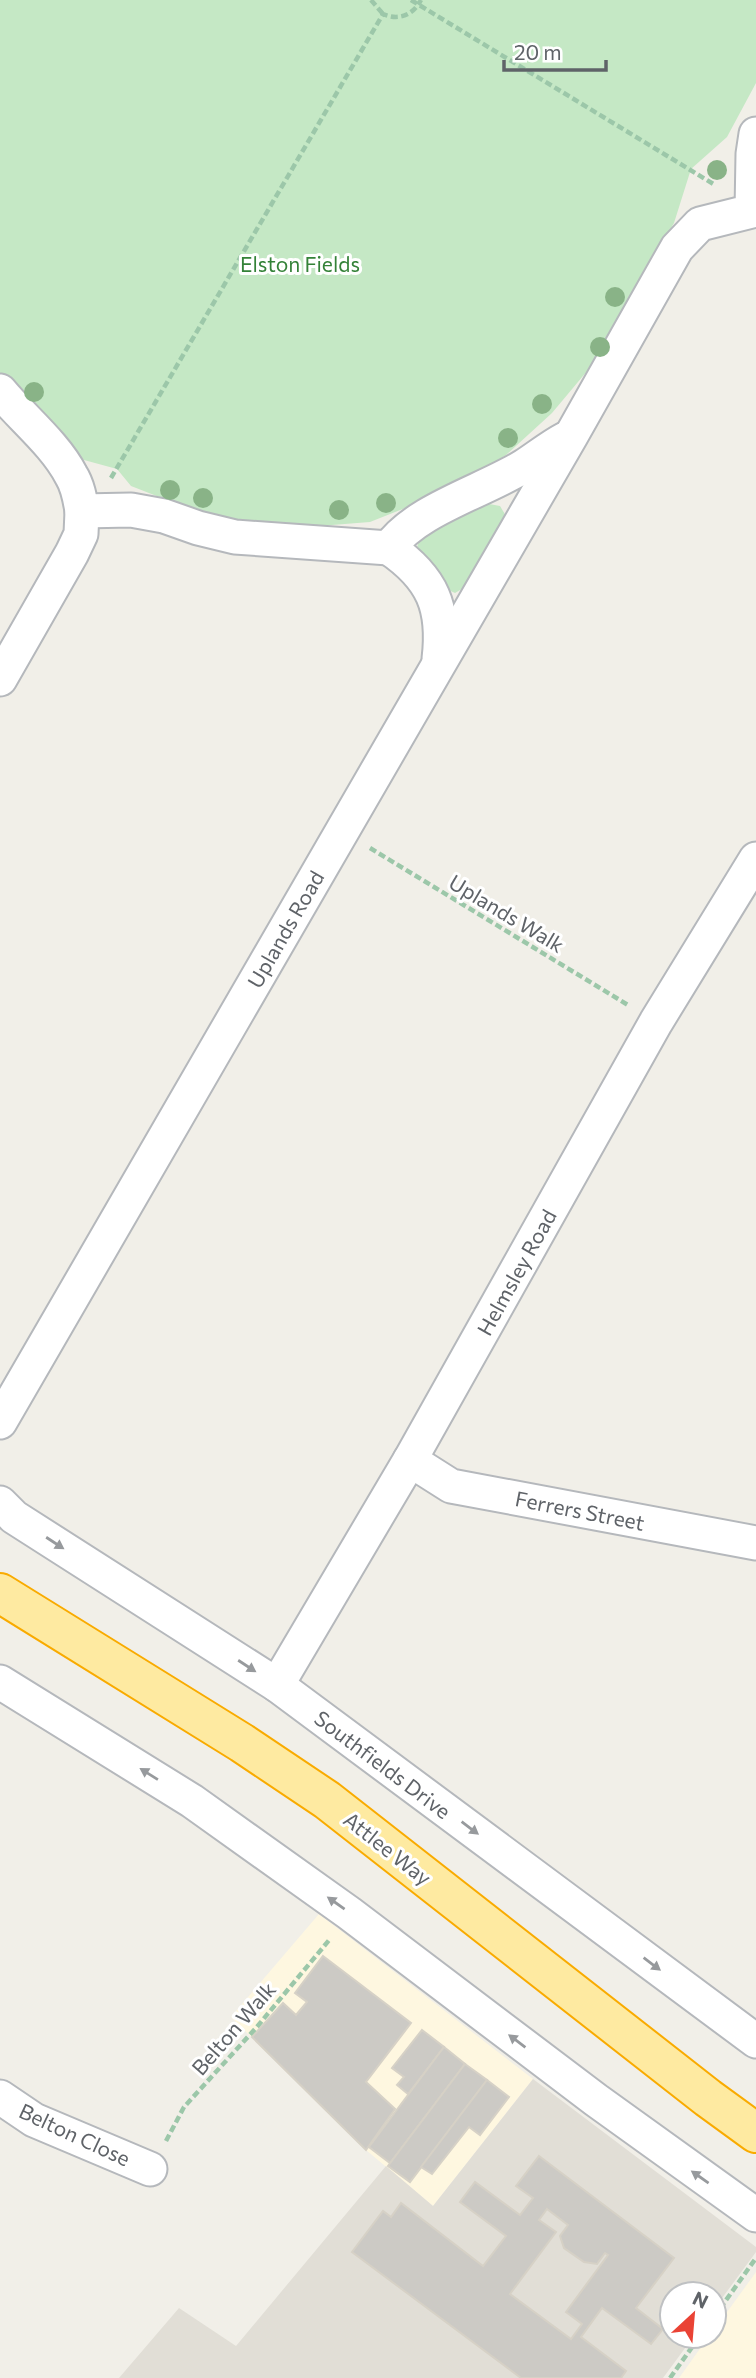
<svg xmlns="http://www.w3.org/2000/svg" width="756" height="2378" viewBox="0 0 756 2378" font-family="Commissioner,sans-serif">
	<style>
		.commercial { fill: #fef7e0 }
		.education { fill: #e1ded6 }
		.green { fill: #c5e8c5 }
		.building { fill: #cccac5; stroke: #d6d1c6; stroke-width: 2; fill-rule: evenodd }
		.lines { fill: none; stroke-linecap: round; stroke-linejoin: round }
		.minor-casing { stroke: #b5b8bc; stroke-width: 37 }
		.trunk-casing { stroke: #f9ab00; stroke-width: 42 }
		.path { stroke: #9cc7a9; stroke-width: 4.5; stroke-dasharray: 7 3.5; stroke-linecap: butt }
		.minor { stroke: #fff; stroke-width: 33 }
		.trunk { stroke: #feeaa1; stroke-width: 38 }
		.tree { fill: #89b387 }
		.oneway { fill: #979a9d }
		.labels { text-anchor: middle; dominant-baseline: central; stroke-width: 6; stroke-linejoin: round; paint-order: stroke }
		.park-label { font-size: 21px; fill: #348238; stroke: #fff }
		.street-label { font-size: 21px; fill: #5f6368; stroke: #fff }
	</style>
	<rect width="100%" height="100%" fill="#f1efe8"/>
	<g class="commercial">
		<path d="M319 1914 533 2079 433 2206 366 2150 231 2017Z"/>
		<path d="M756 2272V2378H679L709 2336H714V2330Z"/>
	</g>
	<path class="education" d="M533 2079 756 2247V2252L714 2309V2294H672V2336H694L663 2378H119L179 2308 236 2346 386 2166 433 2206Z"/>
	<g class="green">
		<path d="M0 0H756V83L727 137 691 169 674 223 588 370 552 413 506 455 453 489 370 522 294 528 213 518 131 486 117 469 84 460 0 377Z"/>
		<path d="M484 503 500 506 506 516 467 586 455 593 442 587 416 550 421 536Z"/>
	</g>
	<g class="building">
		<path d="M323 1956 411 2023 366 2082 395 2109 366 2150 252 2037 283 2003 296 2015 307 2002 295 1993Z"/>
		<path d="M422 2030 444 2047 408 2094 397 2085 404 2077 392 2068Z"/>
		<path d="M444 2047 465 2064 390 2163 369 2147Z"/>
		<path d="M465 2064 487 2080 410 2182 388 2166Z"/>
		<path d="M487 2080 509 2097 480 2135 469 2127 432 2174 421 2167Z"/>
		<path d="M539 2156 674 2258 636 2308 663 2329 651 2344 602 2308 581 2337 626 2371 621 2378H521L352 2252 383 2211 391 2217 401 2203 483 2266 506 2236 460 2202 475 2182 520 2215 533 2198 516 2186ZM547 2209 568 2225 560 2236 564 2248 584 2262 597 2264 605 2253 608 2255 566 2312 582 2324 571 2339 510 2294 556 2232 539 2220Z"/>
	</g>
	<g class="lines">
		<defs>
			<g id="minor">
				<path d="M0 391C22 418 55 444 71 475 78 486 80 499 82 511L131 510 164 516 198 528 235 537 389 548C415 510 484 491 524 466 538 457 550 447 565 439"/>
				<path d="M389 548C433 578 445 608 439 659"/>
				<path d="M0 679 72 553 81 534 82 511"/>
				<path d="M0 1422 571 436 677 248 700 224 752 211 753 154 756 134"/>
				<path d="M410 1460 451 1486 756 1543"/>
				<path d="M0 1503 14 1517 277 1685 756 2041"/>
				<path d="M0 1682 192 1801 349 1913 596 2100 756 2215"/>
				<path d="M277 1685 410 1460 656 1022 756 859"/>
				<path d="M0 2097 34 2120 150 2169"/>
			</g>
			<path id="trunk" d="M0 1593 242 1743 327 1800 708 2098 756 2133"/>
		</defs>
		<use href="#minor" class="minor-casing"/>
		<use href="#trunk" class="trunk-casing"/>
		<g class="path">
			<path d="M371 0 383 14"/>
			<path d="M411 0 715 185"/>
			<path d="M111 478 383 14C399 21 413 15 421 0"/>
			<path d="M370 848 628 1005"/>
			<path d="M166 2141 184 2107 256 2028 330 1939"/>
			<path d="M714 2317 756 2258"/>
			<path d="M670 2378 700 2336"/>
		</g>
		<use href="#minor" class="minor"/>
		<use href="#trunk" class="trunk"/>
	</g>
	<g class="tree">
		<circle cx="717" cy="170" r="10"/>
		<circle cx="615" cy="297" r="10"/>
		<circle cx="600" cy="347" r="10"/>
		<circle cx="34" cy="392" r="10"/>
		<circle cx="542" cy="404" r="10"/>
		<circle cx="508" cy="438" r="10"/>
		<circle cx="170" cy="490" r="10"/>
		<circle cx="203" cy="498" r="10"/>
		<circle cx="386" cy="503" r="10"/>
		<circle cx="339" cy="510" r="10"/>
	</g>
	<defs><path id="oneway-solid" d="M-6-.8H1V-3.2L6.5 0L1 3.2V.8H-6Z" transform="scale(1.75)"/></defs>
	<g class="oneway">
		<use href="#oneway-solid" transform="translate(55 1543) rotate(33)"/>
		<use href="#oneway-solid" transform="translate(247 1666) rotate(33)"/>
		<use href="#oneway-solid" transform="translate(149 1774) rotate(-148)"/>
		<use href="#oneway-solid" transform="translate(470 1828) rotate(37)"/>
		<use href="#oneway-solid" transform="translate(336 1903) rotate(-145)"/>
		<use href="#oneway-solid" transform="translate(652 1964) rotate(37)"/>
		<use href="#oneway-solid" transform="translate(517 2041) rotate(-143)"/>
		<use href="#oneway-solid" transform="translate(700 2177) rotate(-145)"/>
	</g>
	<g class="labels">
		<g class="park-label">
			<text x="300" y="263">Elston Fields</text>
		</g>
		<g class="street-label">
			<text transform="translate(507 913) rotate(31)">Uplands Walk</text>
			<text transform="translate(285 929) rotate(-60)">Uplands Road</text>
			<text transform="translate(516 1272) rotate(-61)">Helmsley Road</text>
			<text transform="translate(580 1510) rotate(11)">Ferrers Street</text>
			<text transform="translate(383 1764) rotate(37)">Southfields Drive</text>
			<text transform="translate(388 1848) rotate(38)">Attlee Way</text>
			<text transform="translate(233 2028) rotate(-49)">Belton Walk</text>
			<text transform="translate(75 2134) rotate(25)">Belton Close</text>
		</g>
	</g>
	<g transform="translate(693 2315) rotate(26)"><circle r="33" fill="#ffffff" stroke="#bfc1c3" stroke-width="2"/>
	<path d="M0-5L12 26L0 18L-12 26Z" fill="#ea4335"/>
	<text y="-10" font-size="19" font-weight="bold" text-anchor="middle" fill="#5f6368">N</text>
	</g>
	<path d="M504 60v10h102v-10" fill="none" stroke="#5f6368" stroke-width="3.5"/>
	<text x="514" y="60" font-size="21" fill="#5f6368" stroke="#ffffff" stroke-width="5" paint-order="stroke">20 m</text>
</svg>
